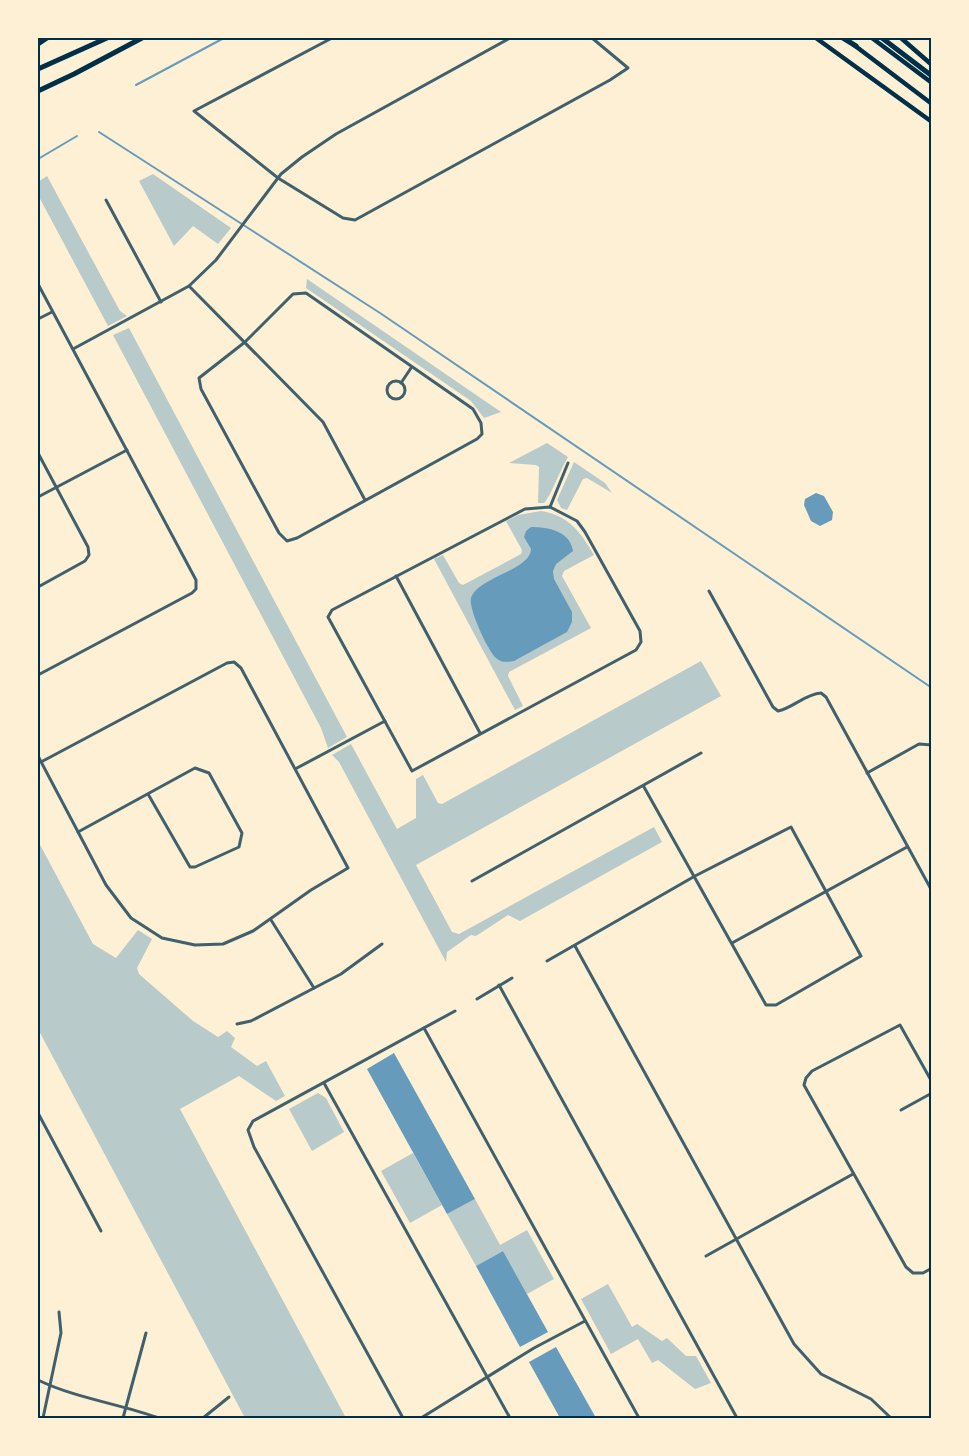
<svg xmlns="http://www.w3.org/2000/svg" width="969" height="1456" viewBox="0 0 969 1456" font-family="'Fira Sans Condensed',sans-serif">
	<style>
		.green { fill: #b9caca }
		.water { fill: #669bbc }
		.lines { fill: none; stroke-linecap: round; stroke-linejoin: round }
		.stream { stroke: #669bbc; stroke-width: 2 }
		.minor { stroke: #3f606c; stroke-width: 3 }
		.trunk { stroke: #003049; stroke-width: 4.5 }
		.motorway { stroke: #003049; stroke-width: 5 }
		.neatline { fill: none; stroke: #003049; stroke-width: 2 }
	</style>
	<rect width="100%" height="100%" fill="#fdf0d5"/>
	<g class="green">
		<path d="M153 174 231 228 218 244 193 226 174 246 139 181Z"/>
		<path d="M47 176 120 311 127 316 108 326 38 195V182Z"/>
		<path d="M307 279 501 412 484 418 471 401 306 288Z"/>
		<path d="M129 328 347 737 328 748 321 728 113 335Z"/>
		<path d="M547 443 568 457C561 468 550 498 544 503H538L539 467 536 465 509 463Z"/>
		<path d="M574 462 605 483 612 493 587 478 583 479 567 510 561 508 557 500Z"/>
		<path d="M541 511C569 516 580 531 594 555L564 571 562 576 591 628 509 672 508 676 523 706 515 710 434 559 443 555 459 583 463 585 521 554 522 550 506 521 518 515Z"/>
		<path d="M701 661 721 696 416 865 452 932 459 934 654 827 662 842 520 921 508 915 476 936 471 935 447 952 446 962 339 762 332 755 351 744 397 829 416 818V779L423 775 438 803 442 804Z"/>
		<path d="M38 841 93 944 116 958 138 930 152 939 137 968 139 974 193 1021 218 1037 227 1031 235 1038 231 1047 257 1066 266 1061 285 1096 276 1101 239 1076 180 1109 346 1418H245L38 1029Z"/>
		<path d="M318 1093 326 1098 344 1132 312 1151 289 1109Z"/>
		<path d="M413 1153 442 1205 410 1223 381 1171Z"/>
		<path d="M475 1199 500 1245 527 1230 554 1279 527 1294 503 1251 476 1266 447 1214Z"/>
		<path d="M608 1284 632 1327 637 1324 662 1341 667 1338 686 1356H696L711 1383 695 1389 658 1360 652 1363 638 1339 611 1354 581 1299Z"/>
	</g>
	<g class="water">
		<path d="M816 493 824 496 833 512 832 520 820 526 811 521 804 505 805 499Z"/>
		<path d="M531 527C548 527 570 531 573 551L556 564 553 571 554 579 572 612V622L567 632 514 661C507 662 501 663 496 658 488 651 468 608 471 598 478 577 531 570 531 549L524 537 526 531Z"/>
		<path d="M394 1053 475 1199 447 1214 367 1069Z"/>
		<path d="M503 1251 548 1332 520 1347 476 1266Z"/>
		<path d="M556 1347 596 1418H560L529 1362Z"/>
	</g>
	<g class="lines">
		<g class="stream">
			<path d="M136 85 224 38"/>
			<path d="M99 132 380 313 932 688"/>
			<path d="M38 159 77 136"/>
		</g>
		<g class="minor">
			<path d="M332 38 194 111 278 178 343 218 355 220 610 80 628 68 592 38"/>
			<path d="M106 200 161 302"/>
			<path d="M38 284 196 580V589L192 593 38 675"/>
			<path d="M189 286 323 422 365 500"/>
			<path d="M306 293 473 409 481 423 482 434 477 439 297 538 287 541 279 533 201 389 199 378 245 342 293 294Z"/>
			<path d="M38 319 52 312"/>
			<path d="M73 349 189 286 216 260 281 174 302 157 336 134 510 38"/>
			<circle cx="396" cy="390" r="9"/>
			<path d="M401 383 411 368"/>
			<path d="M38 453 88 547 89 555 85 561 38 587"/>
			<path d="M38 497 127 450"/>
			<path d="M550 507 577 521 585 532 640 631 641 642 636 650 412 771 328 617 332 610 525 509Z"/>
			<path d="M550 507 568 463"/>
			<path d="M396 576 480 733"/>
			<path d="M709 591 773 707 778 711C793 708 805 694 821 693L826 697 932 891"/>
			<path d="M38 756 106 885 131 918 162 938 195 945 223 944 253 931 311 890 348 868 241 668 234 662 227 663 41 762"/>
			<path d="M297 768 385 721"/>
			<path d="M867 773 919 744 932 745"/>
			<path d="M78 832 195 768 209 773 242 833 239 847 195 867H190L148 794"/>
			<path d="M472 881 701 753"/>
			<path d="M271 920 314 988"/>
			<path d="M732 943 907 847"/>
			<path d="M575 946 794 1344 821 1374 871 1399 891 1418"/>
			<path d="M547 961 695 876 791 827 861 956 776 1005H766L644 787"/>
			<path d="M499 985 737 1418"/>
			<path d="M477 999 512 978"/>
			<path d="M237 1024 251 1021 341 974 382 944"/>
			<path d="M424 1028 639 1418"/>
			<path d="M932 1082 900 1025 812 1071 806 1078 804 1085 906 1267 913 1273H923L932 1268"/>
			<path d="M324 1083 510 1418"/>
			<path d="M901 1110 932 1093"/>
			<path d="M38 1113 101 1231"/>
			<path d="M706 1256 853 1174"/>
			<path d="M38 1380C75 1398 120 1404 159 1418"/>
			<path d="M43 1418 61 1333 59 1312"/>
			<path d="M123 1418 146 1333"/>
			<path d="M203 1418 229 1397"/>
			<path d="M403 1418 254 1147 248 1130 253 1121 455 1011"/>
			<path d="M421 1418 534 1348 585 1321"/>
		</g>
		<g class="trunk">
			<path d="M816 38 932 122"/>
			<path d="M872 38 932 83"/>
			<path d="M901 38 932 65"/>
			<path d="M854 45 932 104"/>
		</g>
		<g class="motorway">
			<path d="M843 38 856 46"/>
			<path d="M882 38 932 76"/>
			<path d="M38 44 47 38"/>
			<path d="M38 69 107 38"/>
			<path d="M38 91 74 74 142 38"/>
		</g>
	</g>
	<rect width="969" height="1456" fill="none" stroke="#fdf0d5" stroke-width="78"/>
	<rect x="39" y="39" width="891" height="1378" class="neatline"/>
</svg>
